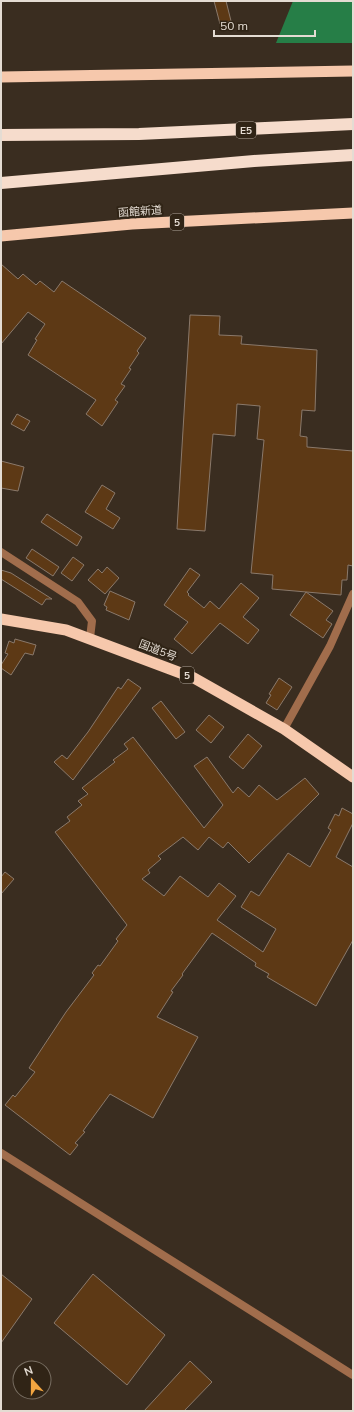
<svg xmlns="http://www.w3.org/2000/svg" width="354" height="1412" viewBox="0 0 354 1412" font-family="Mulish,'Noto Sans JP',sans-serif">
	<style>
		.forest { fill: #267e47 }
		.building { fill: #5d3915; stroke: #8a796b }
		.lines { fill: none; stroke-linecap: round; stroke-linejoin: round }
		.minor { stroke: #a16d4c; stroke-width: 8 }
		.trunk { stroke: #f6c8ac; stroke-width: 11 }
		.motorway { stroke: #f6dccc; stroke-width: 12 }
		.labels { text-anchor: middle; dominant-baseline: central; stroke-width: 4; stroke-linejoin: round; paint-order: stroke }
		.shield { fill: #302416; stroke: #aea59a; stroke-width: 1 }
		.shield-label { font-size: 10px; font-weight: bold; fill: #e4dcd3 }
		.street-label { font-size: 11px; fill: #e4dcd3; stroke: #302416 }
	</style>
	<rect width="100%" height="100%" fill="#3a2d20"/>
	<path class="forest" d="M293 1H353V43H276Z"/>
	<g class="building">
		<path d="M214 1H226L231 21 220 24Z"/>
		<path d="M1 264 18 279 23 274 36 285 40 281 54 292 62 281 146 338 137 351 139 353 129 368 131 369 121 384 125 386 115 400 118 402 102 426 86 414 96 400 28 355 37 340 35 339 45 324 28 312 1 344Z"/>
		<path d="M190 315 220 316 219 335 242 336 241 344 317 350 315 411 302 410 300 436 307 437V447L353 451V566L348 565 347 580H342L341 595 272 589 273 575 251 573 264 440 257 439 260 406 237 404 235 436 213 434 205 531 177 529Z"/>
		<path d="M17 414 30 421 24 431 11 424Z"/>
		<path d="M1 461 24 467 18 491 1 488Z"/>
		<path d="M102 485 115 493 106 509 120 518 113 529 85 512Z"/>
		<path d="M47 514 82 537 77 546 41 522Z"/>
		<path d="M32 549 59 567 53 576 26 558Z"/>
		<path d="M73 557 84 565 72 581 61 573Z"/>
		<path d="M107 567 119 578 105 594 88 580 98 569 102 573Z"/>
		<path d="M190 568 200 575 187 592 189 594 188 595 204 608 210 601 219 609 241 583 259 598 243 617 259 630 248 644 220 623 192 654 174 639 188 622 164 605Z"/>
		<path d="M1 570 11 573 52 599H46L42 605 1 579Z"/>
		<path d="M110 591 135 602 129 620 106 610 107 607 104 605Z"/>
		<path d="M306 592 333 611 326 620 332 624 323 638 290 615Z"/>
		<path d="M15 639 36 645 33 655 25 653 11 675 1 668V665L8 654 5 653 9 641 14 643Z"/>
		<path d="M279 678 292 687 277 710 266 703 271 695 269 694Z"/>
		<path d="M128 679 141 688 73 780 54 762 62 755 67 759 88 732 118 687 121 689Z"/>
		<path d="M161 701 185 732 176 739 152 708Z"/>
		<path d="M209 715 224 727 211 743 196 730Z"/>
		<path d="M248 734 262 746 243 769 229 757Z"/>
		<path d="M133 737 204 828 223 805 194 766 207 757 233 793 238 787 249 797 259 785 277 800 305 778 319 794 249 863 228 842 223 848 209 837 198 850 183 837 158 856 161 859 148 870 150 873 142 879 164 896 180 876 208 897 219 883 236 896 217 920 263 952 276 929 241 907 251 891 259 896 288 853 310 867 331 830 328 828 335 814 339 816 342 808 353 814V823L336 857 353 867V940L316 1006 267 977 269 974 255 966 256 963 212 933 182 974 183 975 171 991 173 992 157 1017 198 1037 153 1118 110 1094 83 1131 85 1132 75 1143 78 1145 70 1155 5 1105 13 1095 15 1097 35 1072 29 1068 66 1012 94 975 92 973 98 965 100 966 118 941 116 939 127 925 55 832 70 821 67 817 82 805 78 801 88 794 82 788 115 762 113 760 128 749 124 744Z"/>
		<path d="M5 872 14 879 1 894V877Z"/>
		<path d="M1 1274 32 1299 1 1343Z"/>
		<path d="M93 1274 165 1335 127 1385 54 1323Z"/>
		<path d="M190 1361 212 1382 184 1411H144Z"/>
	</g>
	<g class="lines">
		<g class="minor">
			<path d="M1 552 78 602 92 621 90 638"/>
			<path d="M284 729 330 646 353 594"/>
			<path d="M1 1153 353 1375"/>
		</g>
		<g class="trunk">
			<path d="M1 77 353 71"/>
			<path d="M1 236 132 224 353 213"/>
			<path d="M1 619 66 630 194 678 284 729 353 777"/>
		</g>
		<g class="motorway">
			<path d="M1 135 139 134 353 124"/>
			<path d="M1 183 254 161 353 155"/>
		</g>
	</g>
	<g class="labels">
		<g class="shield">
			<rect x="236" y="122" width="20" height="16" rx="3"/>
			<rect x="170" y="214" width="14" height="16" rx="3"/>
			<rect x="180" y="667" width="14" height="16" rx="3"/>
		</g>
		<g class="shield-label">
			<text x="246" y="130">E5</text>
			<text x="177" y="222">5</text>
			<text x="187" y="675">5</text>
		</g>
		<g class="street-label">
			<text transform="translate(140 211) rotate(-4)">函館新道</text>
			<text transform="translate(158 650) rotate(21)">国道5号</text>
		</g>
	</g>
	<rect width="354" height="1412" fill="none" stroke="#e4dcd3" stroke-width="4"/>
	<g transform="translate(32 1380) rotate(339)"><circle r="19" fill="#302416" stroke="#786e62"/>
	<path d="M0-3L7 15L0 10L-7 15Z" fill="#f2a540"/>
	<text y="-6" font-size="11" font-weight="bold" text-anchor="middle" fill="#e4dcd3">N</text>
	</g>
	<path d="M214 30v6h101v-6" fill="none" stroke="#e4dcd3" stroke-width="2"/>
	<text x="220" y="30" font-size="12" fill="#e4dcd3" stroke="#302416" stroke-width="3" paint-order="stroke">50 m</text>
</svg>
